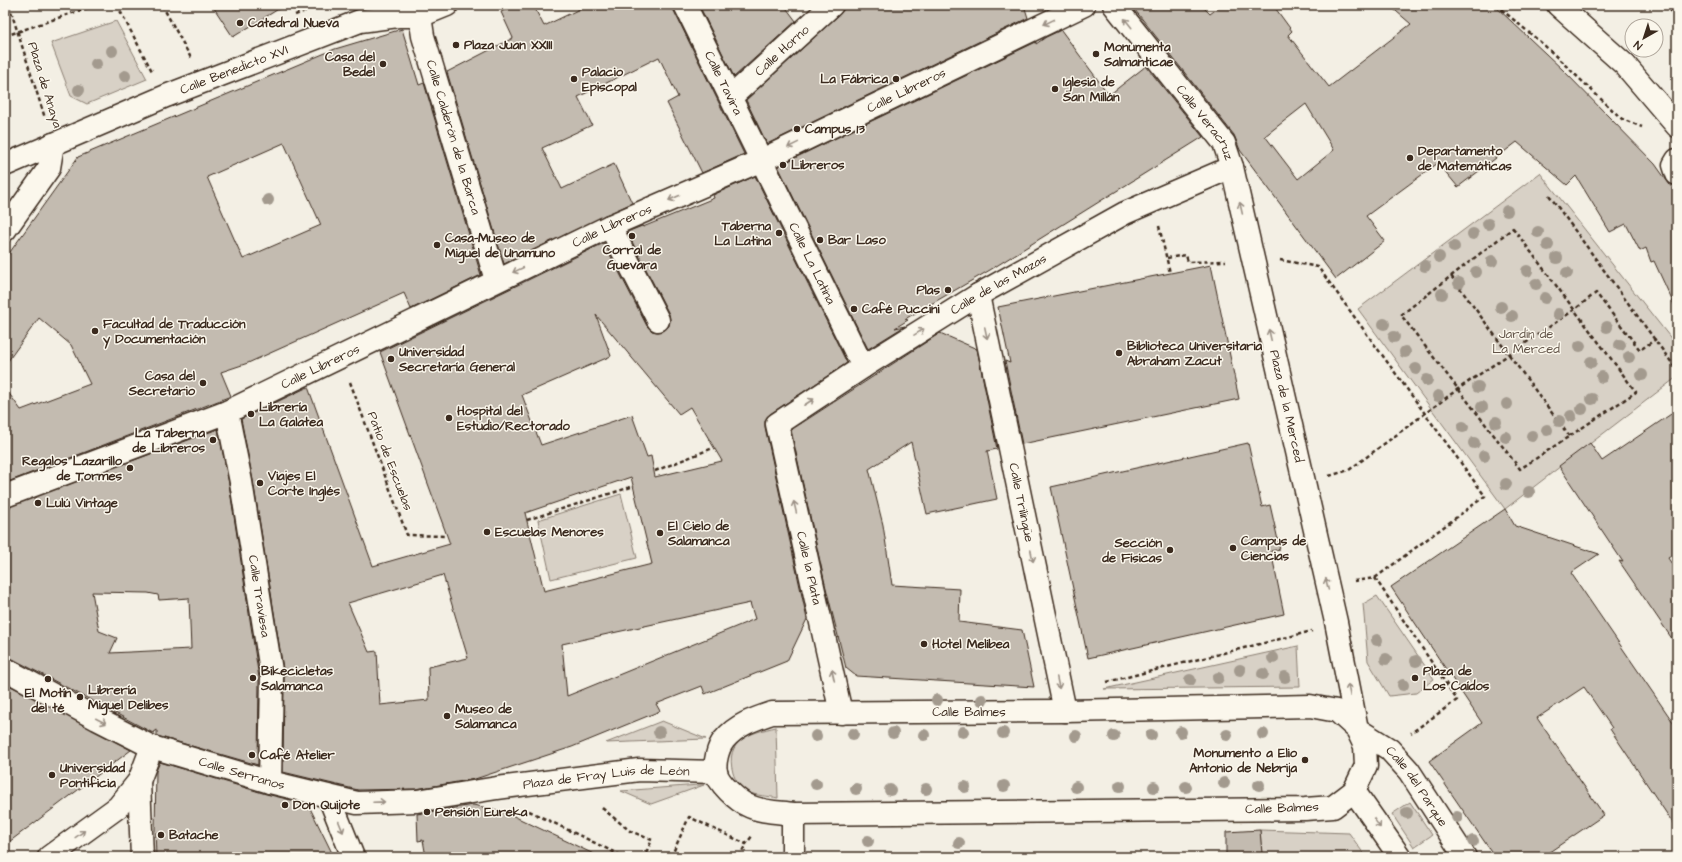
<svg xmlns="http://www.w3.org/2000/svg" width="1682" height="862" viewBox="0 0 1682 862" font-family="'Architects Daughter',sans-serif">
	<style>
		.green { fill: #d8d1c6; stroke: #8a7e72 }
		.building { fill: #c3bbb0; stroke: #3b2a1e; fill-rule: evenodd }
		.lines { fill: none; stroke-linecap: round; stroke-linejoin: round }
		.street-casing { stroke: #3b2a1e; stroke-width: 25 }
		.primary-casing { stroke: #3b2a1e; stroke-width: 25 }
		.path { stroke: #3b2a1e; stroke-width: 2.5; stroke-dasharray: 4 3; stroke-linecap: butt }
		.street { stroke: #fbf7ec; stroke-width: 22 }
		.primary { stroke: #fbf7ec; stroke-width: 22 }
		.tree { fill: #a39a8e }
		.oneway { stroke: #9b9085 }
		.poi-dot { fill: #3b2a1e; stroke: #fbf7ec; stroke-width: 1.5 }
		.labels { text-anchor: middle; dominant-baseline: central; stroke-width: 3; stroke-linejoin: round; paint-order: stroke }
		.poi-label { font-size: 13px; font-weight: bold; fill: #3b2a1e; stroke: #fbf7ec; text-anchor: start }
		.street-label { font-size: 13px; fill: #3b2a1e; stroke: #fbf7ec }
		.park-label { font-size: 13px; fill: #625448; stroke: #fbf7ec }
	</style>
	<rect width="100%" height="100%" fill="#f3efe4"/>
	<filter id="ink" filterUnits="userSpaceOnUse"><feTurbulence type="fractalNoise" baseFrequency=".025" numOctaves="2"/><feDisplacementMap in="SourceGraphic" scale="8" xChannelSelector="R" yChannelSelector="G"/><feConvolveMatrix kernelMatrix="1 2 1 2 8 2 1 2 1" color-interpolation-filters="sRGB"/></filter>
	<g filter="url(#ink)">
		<g class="green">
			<path d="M116 21 147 79 87 104 71 96 51 43Z"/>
			<path d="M1540 173 1677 346V377L1505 509 1358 309Z"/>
			<path d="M621 494 637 558 551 579 538 520Z"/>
			<path d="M1377 596 1434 679 1416 693 1389 696 1368 661 1363 604Z"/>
			<path d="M1298 646 1300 687 1104 689Z"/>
			<path d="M662 721 706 739 606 743Z"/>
			<path d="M776 727 778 798C769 796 756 796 748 792 741 789 735 780 733 773 724 740 750 733 776 727Z"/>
			<path d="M699 785H704L651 804 621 791Z"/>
			<path d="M1410 802 1432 835 1414 847 1392 814Z"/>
			<path d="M1260 830 1349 833 1366 857H1226V855L1262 854Z"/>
		</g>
		<g class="building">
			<path d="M212 5H285L233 37Z"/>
			<path d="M515 5H533L544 26 588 5H673L674 11 744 154 702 173 667 103 678 97 659 57 578 97 592 125 542 148 562 189 614 164 632 203 504 264 447 72 513 38 501 12Z"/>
			<path d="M699 5H784L796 21 734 77Z"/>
			<path d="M844 5H1024L1028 18 767 144 746 100 840 14 844 9Z"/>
			<path d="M1131 5H1201L1210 14 1222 5H1273L1292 31 1288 35 1329 87 1411 24 1389 5H1494L1563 70 1655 164 1677 195V311L1654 261 1651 262 1646 248 1640 251 1626 224 1610 232 1576 176 1567 185 1517 142 1458 187 1438 163 1366 216 1385 241 1336 279 1240 150 1234 135ZM1306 104 1334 150 1298 179 1265 136Z"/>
			<path d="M402 29 419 85 424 83 481 275 411 309 404 293 248 363 221 372 231 396 5 483V388L21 410 90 384 71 345 39 318 5 365V259L78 157 335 49ZM284 143 321 225 243 259 207 177Z"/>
			<path d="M1061 30 1109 95 1146 66 1203 137 990 270 905 319 908 320 895 328 905 326 868 349 778 166 1036 42V44L1046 37Z"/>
			<path d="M755 176 847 363 770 414 765 420V427L807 619 787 661 705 694 702 686 656 704 660 711 572 747 475 779 416 789 358 790 283 772 284 675 253 480 241 419 308 387 373 566 450 544 380 352 604 243 647 326 652 331 658 332 663 331 669 326 670 320 669 314 627 232 642 226 643 227 714 198 713 195ZM596 315 679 414 690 407 722 461 655 477 651 456 647 457 632 415 541 445 522 395 611 356ZM631 477 652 564 544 591 525 513ZM443 575 468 658 428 667 429 700 380 705 377 651 369 652 348 603ZM750 603 755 619 567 696 562 644Z"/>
			<path d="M1211 265 1239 399 1022 444 1005 361 1010 363 998 307Z"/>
			<path d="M940 333 977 349 997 449 987 451 997 499 927 514 911 442 869 469 883 525 892 585 960 589 959 622 1022 630 1034 687 856 676 846 668 825 584 791 430Z"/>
			<path d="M1677 410V552L1668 558 1677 572V646L1619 561 1623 562 1559 466 1590 443 1602 461Z"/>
			<path d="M218 429 229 484 259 678 258 765 157 736V730L153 733 11 658 5 657V508ZM92 592 148 593 158 595 159 600 189 598 191 649 110 653 117 638 99 631Z"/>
			<path d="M1248 443 1262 507 1270 505 1280 549 1271 551 1284 614 1088 658 1051 487Z"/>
			<path d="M1505 509 1515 526 1599 554 1571 573 1677 728V829L1610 729 1612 728 1584 687 1537 718 1604 815 1542 857H1495L1429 761 1482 723 1391 587Z"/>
			<path d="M5 683 131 750 5 845Z"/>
			<path d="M160 762 266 794 308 804 334 857H156L155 829 156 771Z"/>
			<path d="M473 805 503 811 600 857H426L423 840 418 841 417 814Z"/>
			<path d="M1260 830 1262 854 1226 855V832Z"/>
		</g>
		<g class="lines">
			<defs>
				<g id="street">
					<path id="s1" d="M685 5 863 367"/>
					<path id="s2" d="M1114 5 1224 143 1232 167 1336 622 1357 729 1389 749 1409 771 1465 857"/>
					<path id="s3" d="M420 16 423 36 496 280"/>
					<path id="s4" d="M731 97 832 5"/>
					<path d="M1677 160 1674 165 1677 174"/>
					<path id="s5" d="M5 165 166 96 360 21 398 16H420L447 5"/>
					<path d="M610 226 658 320"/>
					<path d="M5 230 49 168 53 144"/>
					<path id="s6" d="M978 295 1065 711"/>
					<path id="s7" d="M227 412 241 482 272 677 270 782"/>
					<path id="s8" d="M5 496 227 412 610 226 762 160 1084 5"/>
					<path id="s9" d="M5 669 97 719 152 747 270 782 357 803 417 801 497 788 639 770 716 772"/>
					<path d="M1310 706 1337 711 1357 729 1365 746 1366 766 1354 791 1333 807 1305 809 793 814C778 812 760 812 747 805 738 801 718 783 716 772 714 763 718 747 724 740 736 725 754 719 772 713L1065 711Z"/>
					<path id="s10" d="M841 713 777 424 863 367 978 295 1125 213 1232 167"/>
					<path d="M139 781 142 857"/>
					<path d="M1354 791 1400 857"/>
					<path d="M329 797 353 857"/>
					<path d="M793 814V857"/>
					<path d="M49 857 118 807 139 781 152 747"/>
				</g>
				<path id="primary" d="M1558 5 1625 65 1677 126"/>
			</defs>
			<use href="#street" class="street-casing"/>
			<use href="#primary" class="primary-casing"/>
			<g class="path">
				<path d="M9 5 45 118"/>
				<path d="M117 5 153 73"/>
				<path d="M162 5 191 58"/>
				<path d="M1496 5 1544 45 1622 119 1642 127"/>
				<path d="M1666 5 1677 19"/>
				<path d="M295 15 321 5"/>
				<path d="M5 36 96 5"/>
				<path d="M1549 195 1677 370"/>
				<path d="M1159 226 1170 273"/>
				<path d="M1513 228 1636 392 1520 469 1401 315Z"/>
				<path d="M1167 258 1186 255 1188 262 1226 261"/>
				<path d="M1280 260 1318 267 1485 496 1375 578"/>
				<path d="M1451 276 1569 436"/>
				<path d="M350 382 407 535 446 536"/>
				<path d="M655 471 713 448"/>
				<path d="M1329 476 1349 470 1458 389 1574 310 1596 293 1640 350 1656 339"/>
				<path d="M527 520 634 486"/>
				<path d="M1354 581 1375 578 1457 700 1411 733"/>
				<path d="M1107 682 1312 631"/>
				<path d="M602 808 630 831 652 840 644 857"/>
				<path d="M529 811 624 857"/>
				<path d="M671 857 689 817 746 844 753 835"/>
				<path d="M739 857 746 844"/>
			</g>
			<use href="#street" class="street"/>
			<use href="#primary" class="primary"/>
		</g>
		<g class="tree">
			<circle cx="112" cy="51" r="6"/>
			<circle cx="96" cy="64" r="6"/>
			<circle cx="125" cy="76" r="6"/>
			<circle cx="79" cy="90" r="6"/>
			<circle cx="268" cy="200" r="6"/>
			<circle cx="1507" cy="211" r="6"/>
			<circle cx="1488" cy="224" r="6"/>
			<circle cx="1538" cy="232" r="6"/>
			<circle cx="1473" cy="234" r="6"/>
			<circle cx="1548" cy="245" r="6"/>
			<circle cx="1454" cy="247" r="6"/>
			<circle cx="1439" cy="257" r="6"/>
			<circle cx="1557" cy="258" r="6"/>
			<circle cx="1492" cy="261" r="6"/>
			<circle cx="1425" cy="266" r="6"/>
			<circle cx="1527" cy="271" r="6"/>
			<circle cx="1476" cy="272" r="6"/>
			<circle cx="1567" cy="273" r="6"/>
			<circle cx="1459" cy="283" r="6"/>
			<circle cx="1536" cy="284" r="6"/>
			<circle cx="1442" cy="294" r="6"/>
			<circle cx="1545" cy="298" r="6"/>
			<circle cx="1501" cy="307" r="6"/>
			<circle cx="1558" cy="314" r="6"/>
			<circle cx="1512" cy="316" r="6"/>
			<circle cx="1384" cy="324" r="6"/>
			<circle cx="1607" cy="327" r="6"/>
			<circle cx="1394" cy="337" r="6"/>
			<circle cx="1620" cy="345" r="6"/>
			<circle cx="1580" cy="346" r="6"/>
			<circle cx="1405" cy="352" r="6"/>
			<circle cx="1629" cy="357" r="6"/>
			<circle cx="1591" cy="362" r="6"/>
			<circle cx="1416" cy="369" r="6"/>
			<circle cx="1642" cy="375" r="6"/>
			<circle cx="1602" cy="377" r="6"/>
			<circle cx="1427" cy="380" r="6"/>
			<circle cx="1478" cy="387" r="6"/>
			<circle cx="1438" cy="396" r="6"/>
			<circle cx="1592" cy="399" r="6"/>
			<circle cx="1507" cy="404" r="6"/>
			<circle cx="1482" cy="407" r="6"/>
			<circle cx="1582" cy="409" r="6"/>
			<circle cx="1571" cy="416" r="6"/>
			<circle cx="1559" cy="421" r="6"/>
			<circle cx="1496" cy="422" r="6"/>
			<circle cx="1463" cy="427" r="6"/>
			<circle cx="1547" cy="430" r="6"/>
			<circle cx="1532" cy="436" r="6"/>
			<circle cx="1506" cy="437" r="6"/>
			<circle cx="1474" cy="443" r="6"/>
			<circle cx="1484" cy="456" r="6"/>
			<circle cx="1506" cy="484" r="6"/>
			<circle cx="1529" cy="492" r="6"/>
			<circle cx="1377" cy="640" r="6"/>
			<circle cx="1273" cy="658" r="6"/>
			<circle cx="1386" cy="659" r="6"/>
			<circle cx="1416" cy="661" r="6"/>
			<circle cx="1240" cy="670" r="6"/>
			<circle cx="1263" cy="674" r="6"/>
			<circle cx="1285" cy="677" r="6"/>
			<circle cx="1218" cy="678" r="6"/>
			<circle cx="1190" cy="680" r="6"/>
			<circle cx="1403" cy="685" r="6"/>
			<circle cx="937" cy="700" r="6"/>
			<circle cx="982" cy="700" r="6"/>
			<circle cx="659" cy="732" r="6"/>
			<circle cx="963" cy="732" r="6"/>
			<circle cx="1181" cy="732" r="6"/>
			<circle cx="893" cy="733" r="6"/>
			<circle cx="1003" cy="733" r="6"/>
			<circle cx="853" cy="734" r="6"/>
			<circle cx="1263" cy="734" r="6"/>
			<circle cx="924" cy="735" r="6"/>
			<circle cx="1151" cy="735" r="6"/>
			<circle cx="1227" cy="735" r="6"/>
			<circle cx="816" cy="736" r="6"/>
			<circle cx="1076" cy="736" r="6"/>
			<circle cx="1114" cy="736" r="6"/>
			<circle cx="1224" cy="783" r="6"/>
			<circle cx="816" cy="784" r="6"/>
			<circle cx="1259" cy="785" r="6"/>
			<circle cx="1004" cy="786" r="6"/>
			<circle cx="1120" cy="786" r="6"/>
			<circle cx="965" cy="787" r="6"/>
			<circle cx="1076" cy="787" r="6"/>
			<circle cx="1154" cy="787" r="6"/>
			<circle cx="1186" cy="787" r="6"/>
			<circle cx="856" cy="789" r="6"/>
			<circle cx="926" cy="789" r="6"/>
			<circle cx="890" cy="790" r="6"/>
			<circle cx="1407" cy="813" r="6"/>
			<circle cx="1457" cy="817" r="6"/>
			<circle cx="868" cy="841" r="6"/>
			<circle cx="1473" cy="841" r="6"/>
			<circle cx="959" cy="843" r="6"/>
		</g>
		<defs><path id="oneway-shaft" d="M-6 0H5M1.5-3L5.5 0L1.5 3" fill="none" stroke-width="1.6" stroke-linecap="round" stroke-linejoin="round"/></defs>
		<g class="oneway">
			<use href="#oneway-shaft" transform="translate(1049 22) rotate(154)"/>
			<use href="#oneway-shaft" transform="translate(1128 23) rotate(-129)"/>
			<use href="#oneway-shaft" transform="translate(793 145) rotate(154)"/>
			<use href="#oneway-shaft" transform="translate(674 198) rotate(156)"/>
			<use href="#oneway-shaft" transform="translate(1241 208) rotate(-103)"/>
			<use href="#oneway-shaft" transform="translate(518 270) rotate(155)"/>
			<use href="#oneway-shaft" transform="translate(919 332) rotate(-32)"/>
			<use href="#oneway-shaft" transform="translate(986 333) rotate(78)"/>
			<use href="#oneway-shaft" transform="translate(1270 335) rotate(-103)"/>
			<use href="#oneway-shaft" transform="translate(809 402) rotate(-33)"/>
			<use href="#oneway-shaft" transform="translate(795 507) rotate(-103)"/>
			<use href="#oneway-shaft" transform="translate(1032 556) rotate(78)"/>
			<use href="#oneway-shaft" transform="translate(1327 584) rotate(-103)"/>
			<use href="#oneway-shaft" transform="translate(833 675) rotate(-103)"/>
			<use href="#oneway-shaft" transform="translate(1058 683) rotate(78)"/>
			<use href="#oneway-shaft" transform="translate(1349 690) rotate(-101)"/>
			<use href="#oneway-shaft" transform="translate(101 721) rotate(27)"/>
			<use href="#oneway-shaft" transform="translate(379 802) rotate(-2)"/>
			<use href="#oneway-shaft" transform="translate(1377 823) rotate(55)"/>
			<use href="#oneway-shaft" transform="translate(341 827) rotate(68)"/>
			<use href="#oneway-shaft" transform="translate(80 834) rotate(-36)"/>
		</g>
	</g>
	<g class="poi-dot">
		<circle cx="240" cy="23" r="4"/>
		<circle cx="456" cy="45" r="4"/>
		<circle cx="1096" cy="54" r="4"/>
		<circle cx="383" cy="64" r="4"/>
		<circle cx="574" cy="79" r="4"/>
		<circle cx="896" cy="79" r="4"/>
		<circle cx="1055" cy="89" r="4"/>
		<circle cx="797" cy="129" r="4"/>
		<circle cx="1410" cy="158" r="4"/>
		<circle cx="783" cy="165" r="4"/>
		<circle cx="779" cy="233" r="4"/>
		<circle cx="632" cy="236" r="4"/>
		<circle cx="820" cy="240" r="4"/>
		<circle cx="437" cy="245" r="4"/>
		<circle cx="948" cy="290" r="4"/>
		<circle cx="854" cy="309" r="4"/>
		<circle cx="95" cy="331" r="4"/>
		<circle cx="1119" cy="353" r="4"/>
		<circle cx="391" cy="359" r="4"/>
		<circle cx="203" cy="383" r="4"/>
		<circle cx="251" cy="414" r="4"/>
		<circle cx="449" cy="418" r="4"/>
		<circle cx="213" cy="440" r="4"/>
		<circle cx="130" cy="468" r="4"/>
		<circle cx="260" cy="483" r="4"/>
		<circle cx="38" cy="503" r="4"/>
		<circle cx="487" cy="532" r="4"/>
		<circle cx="660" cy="533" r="4"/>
		<circle cx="1233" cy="548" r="4"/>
		<circle cx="1170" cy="550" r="4"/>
		<circle cx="924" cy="644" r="4"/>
		<circle cx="253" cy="678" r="4"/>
		<circle cx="1415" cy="678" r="4"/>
		<circle cx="48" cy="679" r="4"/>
		<circle cx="80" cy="697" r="4"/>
		<circle cx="447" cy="716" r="4"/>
		<circle cx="252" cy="755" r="4"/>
		<circle cx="1305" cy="760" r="4"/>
		<circle cx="52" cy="775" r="4"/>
		<circle cx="285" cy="805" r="4"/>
		<circle cx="427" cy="812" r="4"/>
		<circle cx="161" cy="835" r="4"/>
	</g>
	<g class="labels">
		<g class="poi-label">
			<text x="248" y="23">Catedral Nueva</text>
			<text x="464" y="45">Plaza Juan XXIII</text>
			<text x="1104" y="47">Monumenta<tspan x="1104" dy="15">Salmanticae</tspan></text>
			<text x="375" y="57" text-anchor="end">Casa del<tspan x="375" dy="15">Bedel</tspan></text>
			<text x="582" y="72">Palacio<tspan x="582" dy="15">Episcopal</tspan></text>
			<text x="888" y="79" text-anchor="end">La Fábrica</text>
			<text x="1063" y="82">Iglesia de<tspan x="1063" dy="15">San Millán</tspan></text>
			<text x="805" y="129">Campus 13</text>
			<text x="1418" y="151">Departamento<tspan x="1418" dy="15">de Matemáticas</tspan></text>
			<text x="791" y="165">Libreros</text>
			<text x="771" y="226" text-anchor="end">Taberna<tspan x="771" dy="15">La Latina</tspan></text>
			<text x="445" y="238">Casa-Museo de<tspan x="445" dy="15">Miguel de Unamuno</tspan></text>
			<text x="828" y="240">Bar Laso</text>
			<text x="632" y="250" text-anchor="middle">Corral de<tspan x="632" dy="15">Guevara</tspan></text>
			<text x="940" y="290" text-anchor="end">Plas</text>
			<text x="862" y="309">Café Puccini</text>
			<text x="103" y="324">Facultad de Traducción<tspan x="103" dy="15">y Documentación</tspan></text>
			<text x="1127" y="346">Biblioteca Universitaria<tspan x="1127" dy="15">Abraham Zacut</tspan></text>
			<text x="399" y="352">Universidad<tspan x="399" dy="15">Secretaría General</tspan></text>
			<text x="195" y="376" text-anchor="end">Casa del<tspan x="195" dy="15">Secretario</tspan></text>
			<text x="259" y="407">Librería<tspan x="259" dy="15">La Galatea</tspan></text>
			<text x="457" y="411">Hospital del<tspan x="457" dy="15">Estudio/Rectorado</tspan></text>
			<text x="205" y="433" text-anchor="end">La Taberna<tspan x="205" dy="15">de Libreros</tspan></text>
			<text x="122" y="461" text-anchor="end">Regalos Lazarillo<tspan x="122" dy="15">de Tormes</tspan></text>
			<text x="268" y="476">Viajes El<tspan x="268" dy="15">Corte Inglés</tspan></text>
			<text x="46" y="503">Lulú Vintage</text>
			<text x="668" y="526">El Cielo de<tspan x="668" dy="15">Salamanca</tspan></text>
			<text x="495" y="532">Escuelas Menores</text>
			<text x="1241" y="541">Campus de<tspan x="1241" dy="15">Ciencias</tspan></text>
			<text x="1162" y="543" text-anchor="end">Sección<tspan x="1162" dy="15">de Físicas</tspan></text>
			<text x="932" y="644">Hotel Melibea</text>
			<text x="261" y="671">Bikecicletas<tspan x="261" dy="15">Salamanca</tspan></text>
			<text x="1423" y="671">Plaza de<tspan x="1423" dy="15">Los Caídos</tspan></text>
			<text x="88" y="690">Librería<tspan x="88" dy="15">Miguel Delibes</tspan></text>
			<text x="48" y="693" text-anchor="middle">El Motín<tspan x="48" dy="15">del té</tspan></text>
			<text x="455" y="709">Museo de<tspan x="455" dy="15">Salamanca</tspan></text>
			<text x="1297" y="753" text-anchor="end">Monumento a Elio<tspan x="1297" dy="15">Antonio de Nebrija</tspan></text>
			<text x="260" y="755">Café Atelier</text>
			<text x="60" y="768">Universidad<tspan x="60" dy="15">Pontificia</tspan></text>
			<text x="293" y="805">Don Quijote</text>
			<text x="435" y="812">Pensión Eureka</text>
			<text x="169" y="835">Batache</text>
		</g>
		<g class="street-label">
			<text stroke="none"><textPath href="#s4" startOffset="69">Calle Horno</textPath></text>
			<text stroke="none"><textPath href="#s5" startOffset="248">Calle Benedicto XVI</textPath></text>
			<text stroke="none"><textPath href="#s1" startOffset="87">Calle Tavira</textPath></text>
			<text transform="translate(45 85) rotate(73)">Plaza de Anaya</text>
			<text stroke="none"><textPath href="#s8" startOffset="989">Calle Libreros</textPath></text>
			<text stroke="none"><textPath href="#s2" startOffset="149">Calle Veracruz</textPath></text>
			<text stroke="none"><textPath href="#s3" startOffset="126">Calle Calderón de la Barca</textPath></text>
			<text stroke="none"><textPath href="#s8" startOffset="665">Calle Libreros</textPath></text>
			<text stroke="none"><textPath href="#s1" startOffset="288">Calle La Latina</textPath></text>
			<text stroke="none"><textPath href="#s10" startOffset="558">Calle de las Mazas</textPath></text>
			<text stroke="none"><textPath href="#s8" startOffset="341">Calle Libreros</textPath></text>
			<text stroke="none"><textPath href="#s2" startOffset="447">Plaza de la Merced</textPath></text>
			<text transform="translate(390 461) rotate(69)">Patio de Escuelas</text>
			<text stroke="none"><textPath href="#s6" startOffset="212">Calle Trilingüe</textPath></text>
			<text transform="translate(809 568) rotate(77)">Calle la Plata</text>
			<text stroke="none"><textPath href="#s7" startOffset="187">Calle Traviesa</textPath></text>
			<text x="969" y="712">Calle Balmes</text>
			<text stroke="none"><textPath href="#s9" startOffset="260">Calle Serranos</textPath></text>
			<text stroke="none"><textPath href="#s9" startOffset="630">Plaza de Fray Luis de León</textPath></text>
			<text stroke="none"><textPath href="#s2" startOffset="862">Calle del Parque</textPath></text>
			<text transform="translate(1282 808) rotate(-2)">Calle Balmes</text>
		</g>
		<g class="park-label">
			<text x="1526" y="334">Jardín de<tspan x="1526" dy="15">La Merced</tspan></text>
		</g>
	</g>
	<rect width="1682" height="862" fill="none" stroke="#fbf7ec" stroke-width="20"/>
	<rect x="10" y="10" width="1662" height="842" fill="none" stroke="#3b2a1e" stroke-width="1.5" filter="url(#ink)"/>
	<g transform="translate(1644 38) rotate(219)"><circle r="19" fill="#fbf7ec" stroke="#aea59a"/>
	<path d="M0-3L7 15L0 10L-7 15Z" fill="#3b2a1e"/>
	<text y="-6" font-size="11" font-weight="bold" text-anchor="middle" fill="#3b2a1e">N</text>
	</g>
</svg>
